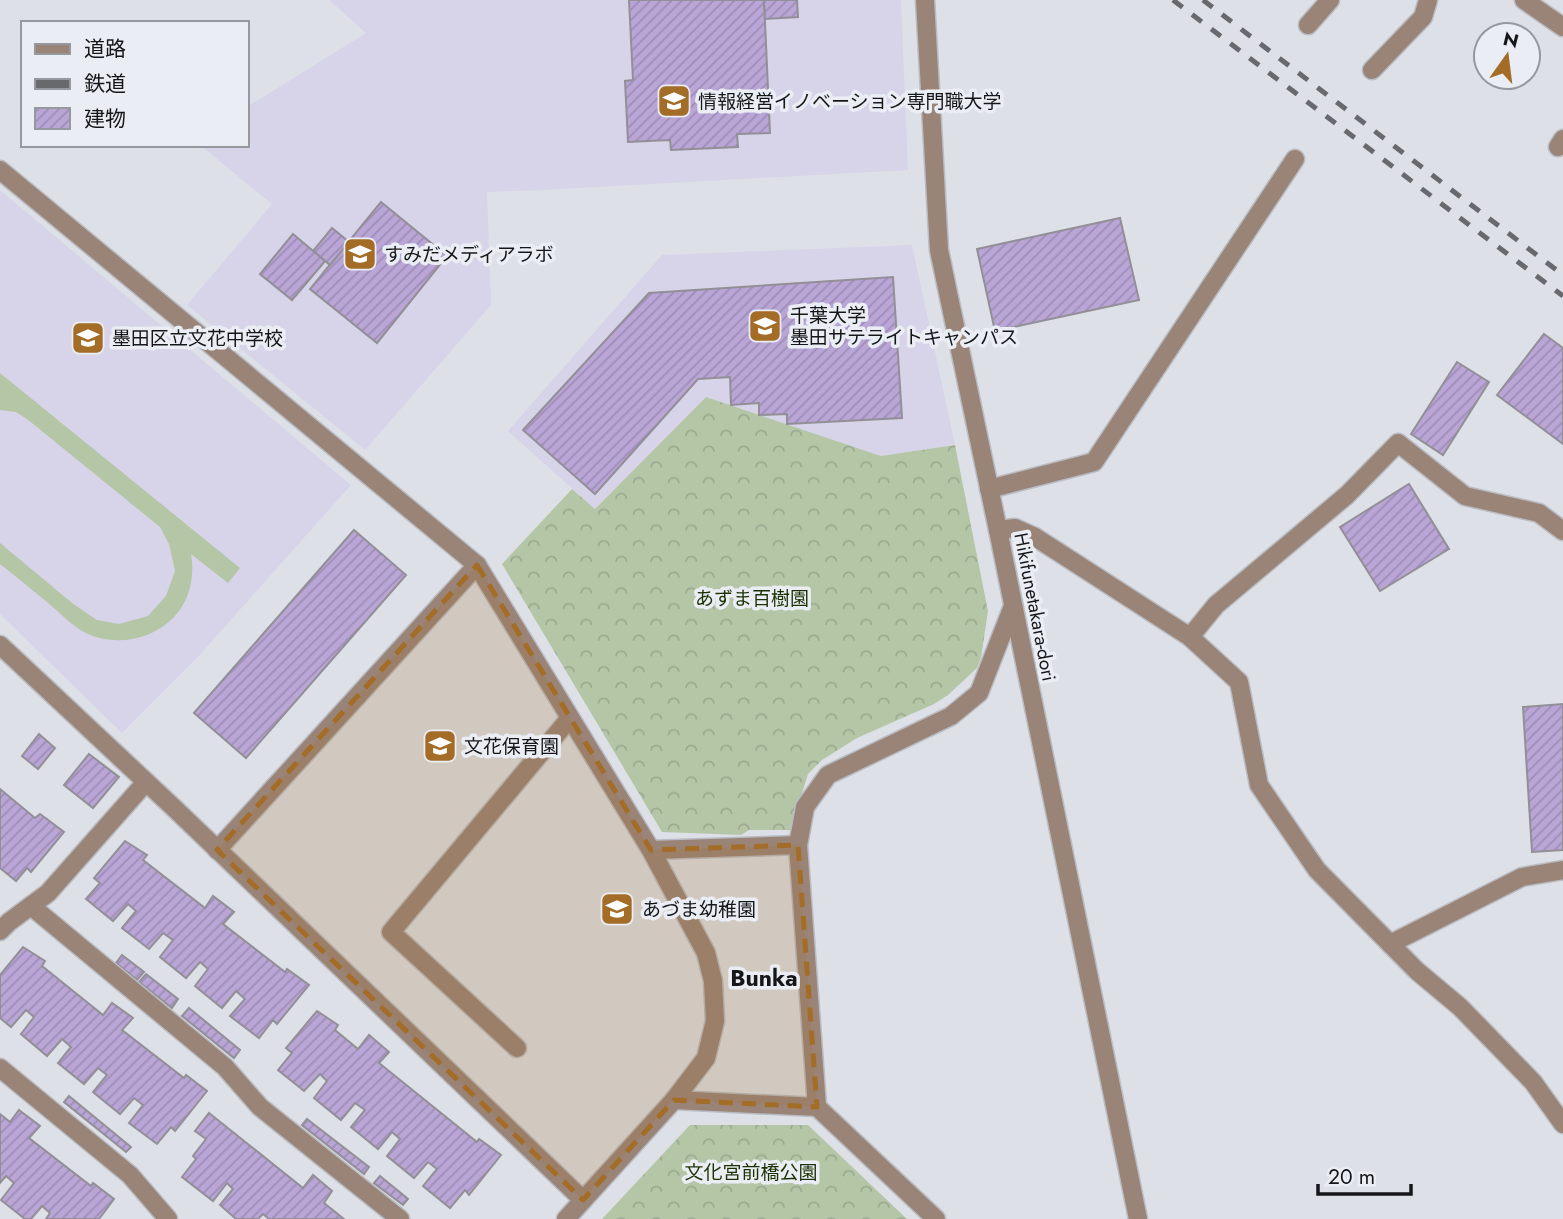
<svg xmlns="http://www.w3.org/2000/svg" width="1563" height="1219" viewBox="0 0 1563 1219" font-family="Jost,'Noto Sans JP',sans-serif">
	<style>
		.education { fill: #d7d3e9 }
		.forest { fill: url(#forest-crowns) }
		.pitch { fill: #b5c6a7 }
		.building { fill: url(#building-hatch); stroke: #928f96; stroke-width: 2 }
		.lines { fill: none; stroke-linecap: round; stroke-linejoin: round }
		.minor-casing { stroke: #b9bcc2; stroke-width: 21 }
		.minor { stroke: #9a8478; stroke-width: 18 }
		.rail { stroke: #67696d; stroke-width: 5; stroke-dasharray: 12 12; stroke-linecap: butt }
		.marked { fill: #a36c27; fill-opacity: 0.2; stroke: #a36c27; stroke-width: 5; stroke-dasharray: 14 9; stroke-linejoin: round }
		.labels { text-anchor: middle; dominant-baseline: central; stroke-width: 7; stroke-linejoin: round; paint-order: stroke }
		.poi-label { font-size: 19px; fill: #151618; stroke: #eaeef4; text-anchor: start }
		.park-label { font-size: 19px; fill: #1b3200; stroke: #eaeef4 }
		.street-label { font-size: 19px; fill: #151618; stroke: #eaeef4 }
		.quarter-label { font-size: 23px; font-weight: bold; fill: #151618; stroke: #eaeef4 }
	</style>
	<defs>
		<pattern id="forest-crowns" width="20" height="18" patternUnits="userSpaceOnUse" patternTransform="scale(1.75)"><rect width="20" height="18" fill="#b5c6a7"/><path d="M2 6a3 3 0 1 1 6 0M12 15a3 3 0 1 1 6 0" fill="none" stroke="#9ba98f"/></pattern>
		<pattern id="building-hatch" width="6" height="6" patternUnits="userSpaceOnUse" patternTransform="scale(1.75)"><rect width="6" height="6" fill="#b9a5d6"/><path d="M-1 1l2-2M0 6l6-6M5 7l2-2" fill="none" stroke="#9e8db7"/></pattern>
	</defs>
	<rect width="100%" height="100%" fill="#dde0e7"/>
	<g class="education">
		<path d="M329 0H901L908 170 542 190 487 192 491 305 365 450 187 305 272 204 200 145H247V107L366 33Z"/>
		<path d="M0 190 351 485 196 659 122 733 0 614Z"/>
		<path d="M912 245 955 445 881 456 706 397 595 509 508 431 662 255Z"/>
	</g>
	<g class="forest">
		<path d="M706 397 881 456 955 445 988 611 981 658 977 668 948 695 934 704 857 738 822 760 808 774 793 822V830H749L741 835 662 832 502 564 572 489 595 509Z"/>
		<path d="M690 1125H808L907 1219H602Z"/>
	</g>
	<path class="pitch" d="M0 373 240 568 228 583 191 554C195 576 190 601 173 618 150 642 108 648 79 629 70 623 62 615 54 608 36 593 18 578 0 564V543L72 603 97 620 119 624 148 616 166 596 175 571 169 544 160 527 27 419 16 412 0 410Z"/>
	<g class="building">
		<path d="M629 0H764L770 133 737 134 738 147 671 150 670 140 628 142 625 81 633 80Z"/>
		<path d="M764 0H797L798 17 765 19Z"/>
		<path d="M381 202 447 256 377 343 310 289Z"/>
		<path d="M1120 218 1139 300 995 331 977 249Z"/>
		<path d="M332 228 349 242 330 265 313 251Z"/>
		<path d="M293 234 325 261 292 300 260 274Z"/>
		<path d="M893 277 902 418 787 424V414L759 415V403L731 405 730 377 698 379 595 494 523 430 649 293Z"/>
		<path d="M1544 334 1563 348V444L1497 395Z"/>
		<path d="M1457 362 1489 382 1443 455 1411 434Z"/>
		<path d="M1409 484 1449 549 1380 591 1340 527Z"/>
		<path d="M354 530 406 575 246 758 194 713Z"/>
		<path d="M1563 704V850L1532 852 1523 707Z"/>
		<path d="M39 734 55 748 38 769 22 756Z"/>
		<path d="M89 754 119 777 93 808 64 785Z"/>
		<path d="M0 789 35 818 40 814 64 832 31 872 27 868 16 881 0 868Z"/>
		<path d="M125 841 147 855 143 860 205 908 213 896 234 912 223 924 285 972 287 969 309 985 277 1024 273 1020 259 1038 230 1016 245 999 236 991 222 1008 195 986 208 969 200 962 186 978 160 957 173 940 163 933 149 949 122 928 136 911 128 904 113 921 86 899 100 883 94 878Z"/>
		<path d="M23 947 45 961 42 966 103 1015 112 1003 133 1018 122 1030 184 1078 186 1075 207 1091 175 1131 171 1127 157 1144 129 1123 143 1105 134 1098 120 1114 93 1092 107 1075 98 1068 84 1084 58 1063 71 1047 62 1039 47 1056 21 1034 34 1017 26 1010 11 1027 0 1018V975Z"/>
		<path d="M122 955 144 972 137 980 116 963Z"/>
		<path d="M146 974 178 999 172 1008 139 982Z"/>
		<path d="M189 1008 240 1050 234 1058 182 1016Z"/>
		<path d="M317 1011 338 1025 335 1030 358 1049 369 1035 389 1052 379 1063 477 1142 479 1139 501 1155 469 1195 465 1190 450 1208 423 1186 437 1169 428 1162 414 1178 387 1156 400 1139 392 1132 378 1149 351 1127 365 1110 355 1103 341 1120 314 1098 327 1081 320 1074 304 1091 278 1070 292 1053 286 1048Z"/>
		<path d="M69 1096 131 1147 126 1152 64 1102Z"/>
		<path d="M19 1110 40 1126 29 1138 91 1186 93 1183 114 1199 99 1219H46L50 1213 42 1206 31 1219H25L1 1200 14 1183 6 1176 0 1183V1114L10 1122Z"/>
		<path d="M209 1113 303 1188 313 1175 332 1191 324 1203 344 1219H269L263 1214 258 1219H236L220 1205 233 1189 227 1183 213 1201 182 1177 196 1159 193 1156 206 1139 195 1131Z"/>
		<path d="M307 1119 369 1167 364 1174 302 1125Z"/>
		<path d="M380 1176 408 1199 403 1205 374 1183Z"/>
	</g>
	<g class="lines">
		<defs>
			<g id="minor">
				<path d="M925 0 939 250 998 530 1138 1219"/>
				<path d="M1524 0 1563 27"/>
				<path d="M1308 25 1330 0"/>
				<path d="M1372 70 1423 17 1428 0"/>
				<path d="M1558 147 1563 139"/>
				<path d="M0 170 477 565 651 850 706 953 713 981 715 1021 706 1058 674 1100"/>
				<path d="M989 489 1094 462 1295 159"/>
				<path d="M998 530 1015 528 1035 537 1190 637 1239 682 1259 785 1317 870 1417 971 1460 1007 1533 1082 1563 1124"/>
				<path d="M1190 637 1216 605 1347 495 1398 443 1465 496 1539 513 1563 531"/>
				<path d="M0 645 173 807 583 1200"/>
				<path d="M217 850 477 565"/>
				<path d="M651 850 798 845"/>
				<path d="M31 906 225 1067 260 1107 400 1219"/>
				<path d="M0 931 9 922 48 893 146 782"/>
				<path d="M1390 944 1522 877 1563 870"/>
				<path d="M517 1048 391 932 570 718"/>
				<path d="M0 1068 130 1175 168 1219"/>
				<path d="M817 1107 798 845 805 807 828 775 951 716 979 693 1013 606"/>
				<path d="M566 1219 674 1100 817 1107 936 1219"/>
			</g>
		</defs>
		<use href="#minor" class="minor-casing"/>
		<use href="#minor" class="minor"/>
		<g class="rail">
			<path d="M1173 0 1563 296"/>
			<path d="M1203 0 1563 275"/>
		</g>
	</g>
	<path class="marked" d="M477 565 651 850 798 845 817 1107 674 1100 583 1200 217 850Z"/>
	<defs>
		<symbol id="university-square" viewBox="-11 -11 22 22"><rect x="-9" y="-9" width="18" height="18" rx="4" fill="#a36c27" stroke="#eaeef4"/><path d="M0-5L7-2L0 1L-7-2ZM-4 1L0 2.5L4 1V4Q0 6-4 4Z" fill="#fff"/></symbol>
		<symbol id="school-square" viewBox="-11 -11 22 22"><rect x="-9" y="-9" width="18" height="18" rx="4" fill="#a36c27" stroke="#eaeef4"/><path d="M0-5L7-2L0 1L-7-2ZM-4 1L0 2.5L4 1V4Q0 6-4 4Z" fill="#fff"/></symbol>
	</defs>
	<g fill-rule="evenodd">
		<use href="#university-square" x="655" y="82" width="38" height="38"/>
		<use href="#university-square" x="341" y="235" width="38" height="38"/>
		<use href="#university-square" x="746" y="307" width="38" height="38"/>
		<use href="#school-square" x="69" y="319" width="38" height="38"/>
		<use href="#school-square" x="421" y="727" width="38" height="38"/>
		<use href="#school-square" x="598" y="890" width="38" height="38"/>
	</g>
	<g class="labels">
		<g class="poi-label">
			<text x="698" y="101">情報経営イノベーション専門職大学</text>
			<text x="384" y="254">すみだメディアラボ</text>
			<text x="790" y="315">千葉大学<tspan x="790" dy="22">墨田サテライトキャンパス</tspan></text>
			<text x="112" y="338">墨田区立文花中学校</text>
			<text x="464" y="746">文花保育園</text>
			<text x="642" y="909">あづま幼稚園</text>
		</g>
		<g class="park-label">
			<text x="752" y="598">あずま百樹園</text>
			<text x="751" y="1172">文化宮前橋公園</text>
		</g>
		<g class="street-label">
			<text transform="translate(1035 607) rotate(79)">Hikifunetakara-dori</text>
		</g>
		<g class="quarter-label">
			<text x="764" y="978">Bunka</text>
		</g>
	</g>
	<rect x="21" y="21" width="228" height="126" fill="#eaeef4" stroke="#95989c" stroke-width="2"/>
	<rect x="35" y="44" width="35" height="10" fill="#9a8478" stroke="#95989c" stroke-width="2"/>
	<text x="84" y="56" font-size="21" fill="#151618">道路</text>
	<rect x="35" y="79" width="35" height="10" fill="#67696d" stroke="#95989c" stroke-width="2"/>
	<text x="84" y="91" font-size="21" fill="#151618">鉄道</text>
	<rect x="35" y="108" width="35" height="21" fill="url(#building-hatch)" stroke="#95989c" stroke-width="2"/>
	<text x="84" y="126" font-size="21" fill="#151618">建物</text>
	<g transform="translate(1507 56) rotate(14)"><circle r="33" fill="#eaeef4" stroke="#95989c" stroke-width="2"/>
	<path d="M0-5L12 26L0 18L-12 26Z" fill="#a36c27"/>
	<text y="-10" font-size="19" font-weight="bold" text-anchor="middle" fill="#151618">N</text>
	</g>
	<path d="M1318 1184v10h93v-10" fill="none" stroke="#151618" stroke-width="3.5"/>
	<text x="1328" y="1184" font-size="21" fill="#151618" stroke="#eaeef4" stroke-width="5" paint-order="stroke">20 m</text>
</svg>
